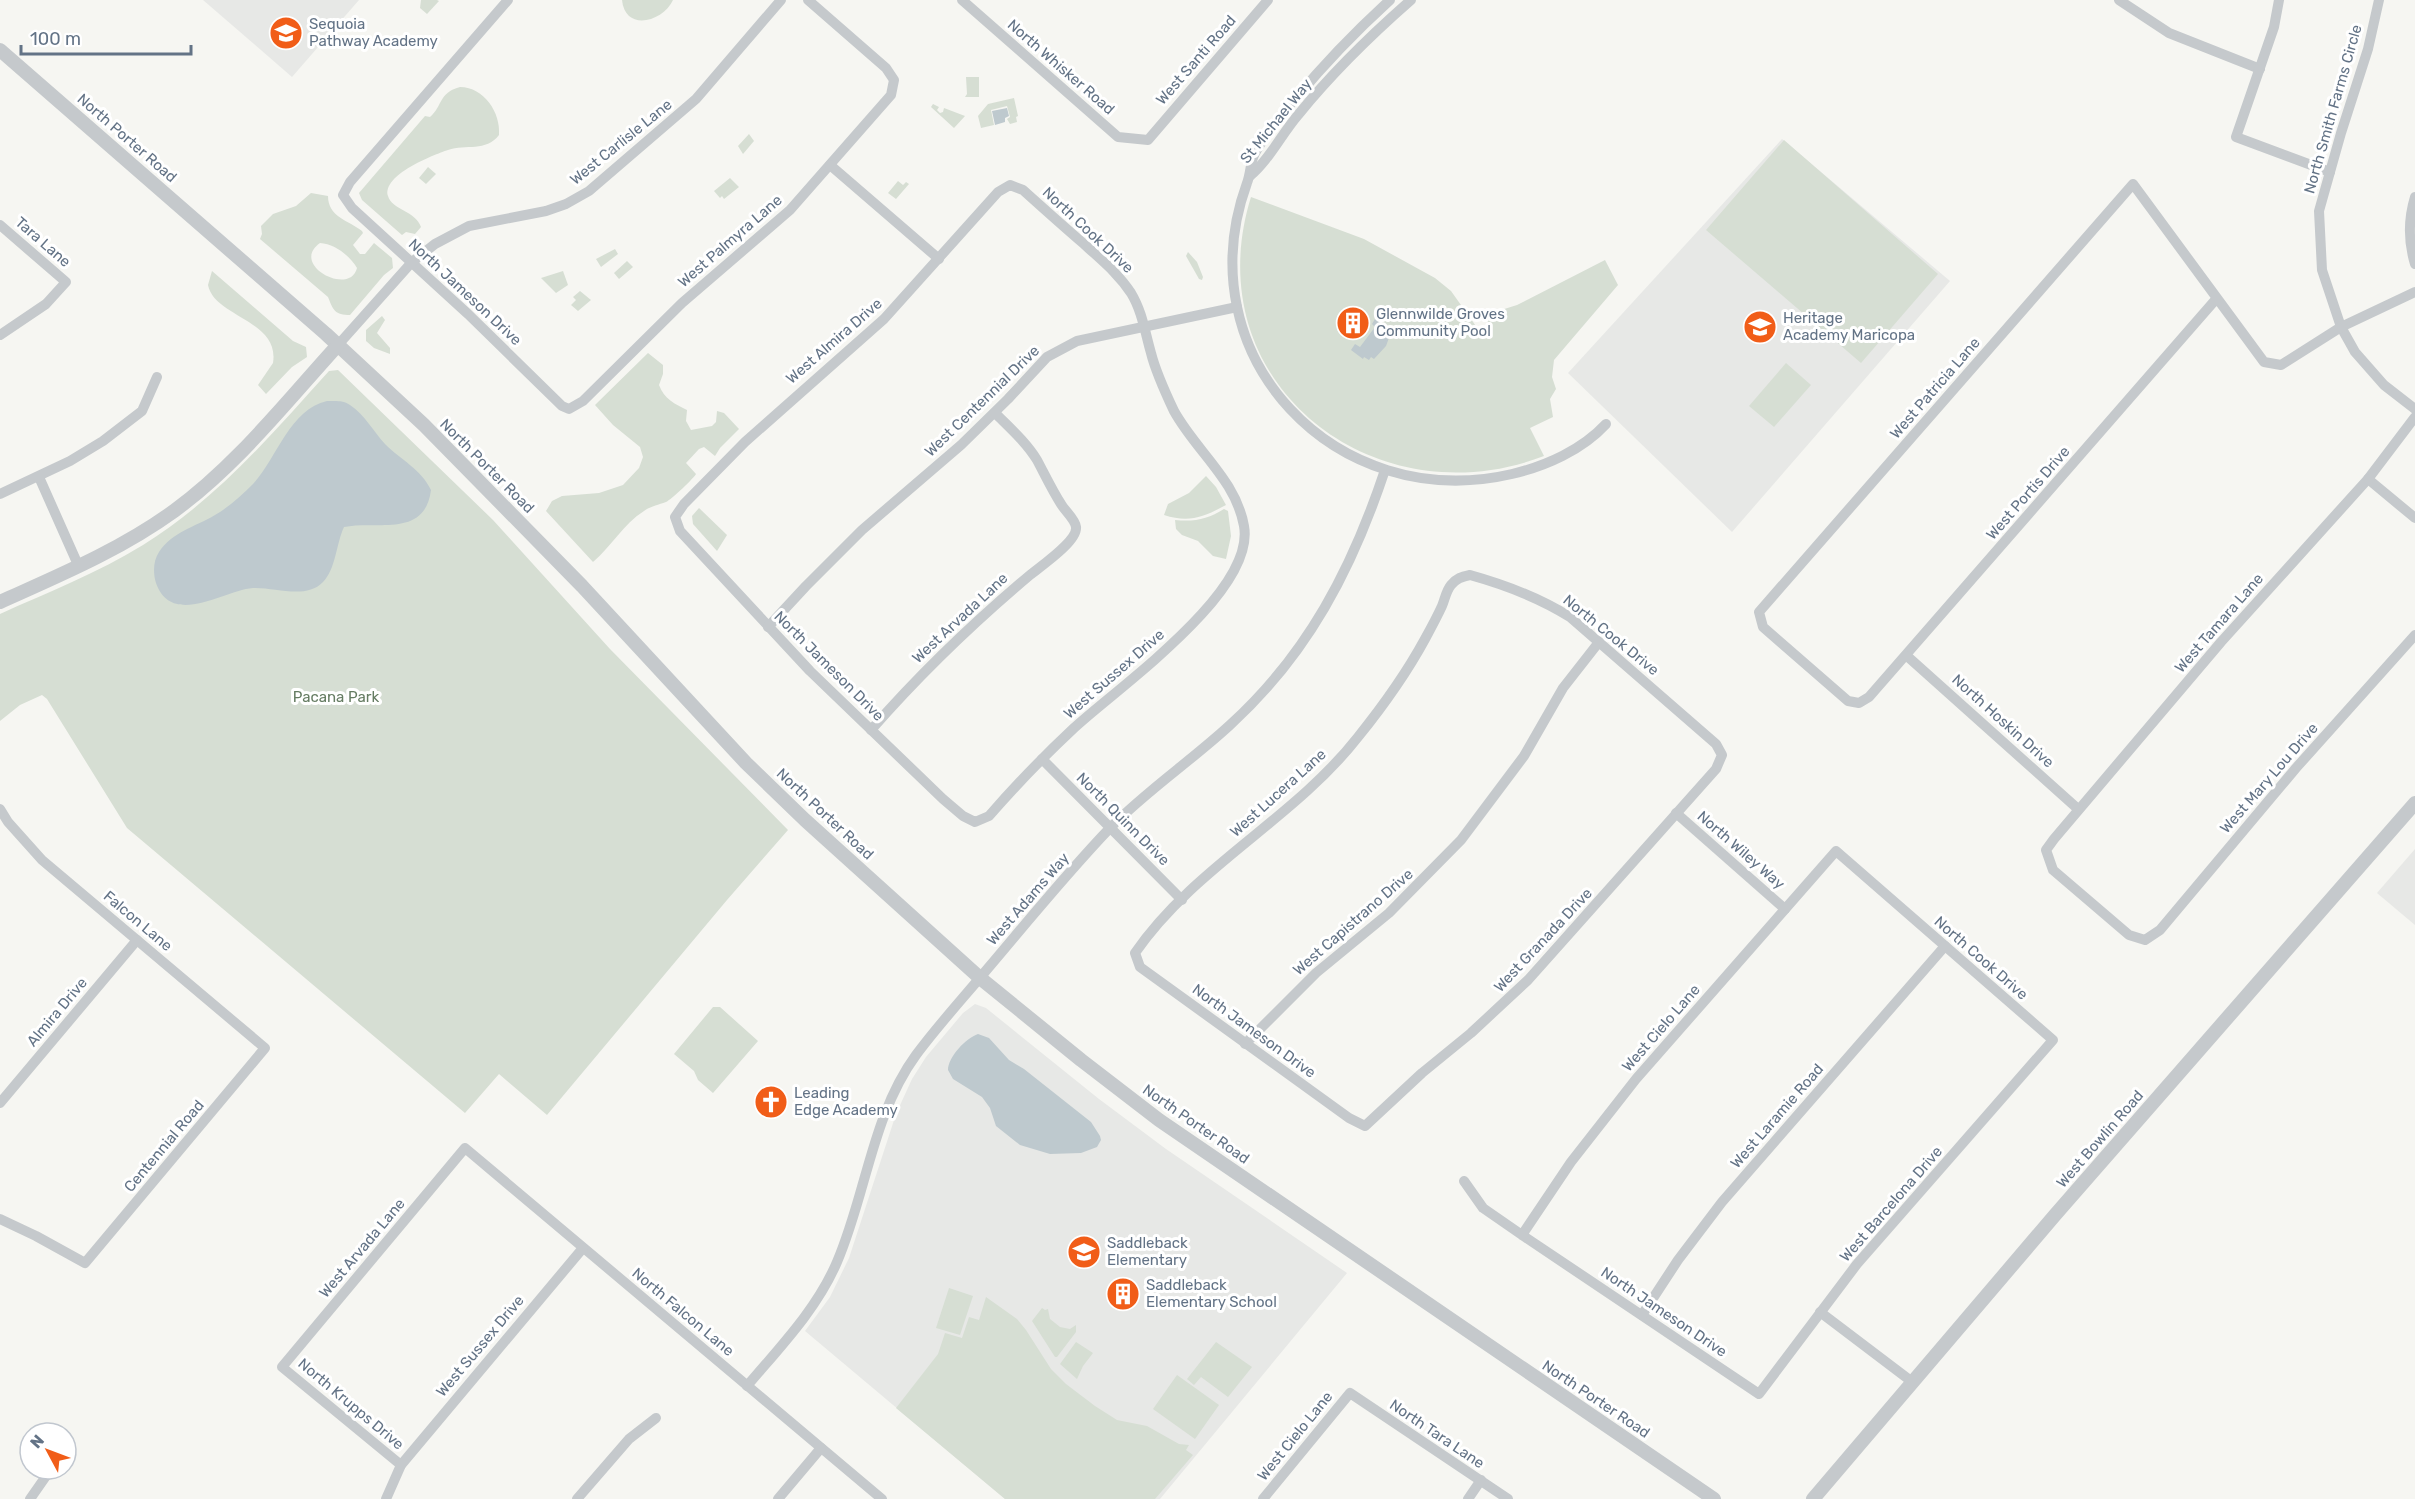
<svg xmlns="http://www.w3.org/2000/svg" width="2415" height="1499" viewBox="0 0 2415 1499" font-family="Rubik,sans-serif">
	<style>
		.built { fill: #e7e8e6 }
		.green { fill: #d6ded3; fill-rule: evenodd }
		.water { fill: #bec9ce }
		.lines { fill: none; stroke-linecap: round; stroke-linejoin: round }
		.minor { stroke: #c5c9cc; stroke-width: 10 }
		.tertiary { stroke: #c5c9cc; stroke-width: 14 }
		.labels { text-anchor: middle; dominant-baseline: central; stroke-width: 6; stroke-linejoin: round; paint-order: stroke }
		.poi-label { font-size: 15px; fill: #637386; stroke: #fff; text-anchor: start }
		.street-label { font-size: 15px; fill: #637386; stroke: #fff }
		.park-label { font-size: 15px; fill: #657c62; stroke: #fff }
	</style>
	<rect width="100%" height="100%" fill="#f6f6f2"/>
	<g class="built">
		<path d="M203 0H359L292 77Z"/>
		<path d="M1782 139 1950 281 1732 532 1568 373Z"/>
		<path d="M2415 849V925L2377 893Z"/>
		<path d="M975 1004 986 1008 1099 1099 1166 1149 1347 1273 1160 1499H1005L805 1331 830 1297 849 1258 896 1114 912 1079 926 1057 963 1013Z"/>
	</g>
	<g class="green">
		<path d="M421 0H437L439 1 427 14 420 8Z"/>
		<path d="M622 0H673C663 22 625 32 622 0Z"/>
		<path d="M966 77H979V97H965L967 94Z"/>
		<path d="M460 87C484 87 501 113 499 135 486 152 466 144 448 150 433 155 382 175 388 196 392 210 416 211 421 227L415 234 406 232 402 235 362 200 359 193 425 116 430 117C443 106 438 93 460 87Z"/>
		<path d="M1014 98 1018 116 1016 117 1017 122 1010 124 1007 119 1010 117 1007 106 991 110 994 125 981 128 978 116 988 104Z"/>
		<path d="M933 104 939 107 937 110 940 113 943 112 944 108 965 116 954 128 931 107Z"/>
		<path d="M749 134 754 141 743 154 738 146Z"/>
		<path d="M1784 140 1938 274 1861 363 1706 230Z"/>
		<path d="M428 167 436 174 426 184 419 178Z"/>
		<path d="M730 178 739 187 724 199 722 196 720 198 714 191Z"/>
		<path d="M898 181 903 185 906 182 909 184 896 199 888 193Z"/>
		<path d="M311 193 328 196C328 217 348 220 362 231L363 233 353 245 360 254H365L374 243 392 258 393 268 384 275 350 315C335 315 333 310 328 297L260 239 262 234 261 226 273 214 296 206ZM320 243C335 244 350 256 357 268 350 297 289 265 320 243Z"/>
		<path d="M1251 197 1364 239 1435 278 1451 291 1483 336 1488 321 1498 311 1517 305 1605 260 1618 285 1554 360 1552 377 1556 389 1550 399 1553 417 1530 428 1544 456C1372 522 1194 381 1251 197Z"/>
		<path d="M615 249 618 254 601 267 596 259Z"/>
		<path d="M1188 252 1197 262 1203 277 1202 280 1199 279 1186 256Z"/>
		<path d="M627 261 633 267 619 279 614 273Z"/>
		<path d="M212 271 293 341 306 347 307 357 292 367 266 394 258 385 273 363C280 320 214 317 208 285Z"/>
		<path d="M563 271 568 285 556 293 541 278Z"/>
		<path d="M580 291 591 300 578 311 571 305 576 300 573 297Z"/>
		<path d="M382 316 385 320 377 333 390 348V354L374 348 366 341V330Z"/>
		<path d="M648 353 663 365V374L659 385C664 399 675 404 687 410L686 421 691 430 712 426 716 422 717 411 724 413 739 429 720 448 715 456 704 447 699 449 686 463 696 474C695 477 671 500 666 502 658 505 651 506 644 511 623 524 612 546 593 562L546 511 552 501 562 496 599 493 623 485 639 468 643 457 640 447 613 425 595 405Z"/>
		<path d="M1786 363 1811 385 1774 427 1749 406Z"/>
		<path d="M338 370 493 520 610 649 788 830 727 900 547 1115 499 1074 465 1113 127 828 47 699 42 695 20 705 0 721V614C48 592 98 573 143 545 217 499 272 434 329 371Z"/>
		<path d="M1206 476 1216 487 1226 505C1204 517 1189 523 1164 515L1168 504 1189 493Z"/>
		<path d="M699 508 727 535 717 551 693 524 692 516Z"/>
		<path d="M1224 509 1228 511 1231 536 1226 559 1213 556 1198 541 1182 535 1176 529 1175 520C1195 522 1208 519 1224 509Z"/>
		<path d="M713 1007H720L758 1041 713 1093 698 1080 694 1071 674 1054Z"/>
		<path d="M949 1288 973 1296 960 1335 936 1328Z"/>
		<path d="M986 1297 1017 1319 1026 1330 1051 1369 1066 1384 1095 1406 1117 1420 1147 1426 1179 1444 1189 1445 1186 1450 1193 1455 1155 1499H1005L896 1408 938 1354 945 1333 962 1338 969 1317 979 1320Z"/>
		<path d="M1042 1308 1045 1310 1048 1309 1050 1319 1060 1327 1070 1329 1076 1325V1332L1057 1357H1055L1032 1321Z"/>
		<path d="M1076 1342 1093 1353 1083 1366 1077 1379 1060 1364Z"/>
		<path d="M1216 1342 1252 1367 1228 1397 1201 1377 1194 1385 1187 1379Z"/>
		<path d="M1177 1375 1219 1405 1195 1439 1153 1409Z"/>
	</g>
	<g class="water">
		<path d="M1007 108 1009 116 1005 118V122L995 125 992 111Z"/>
		<path d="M1375 319 1390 330 1388 333 1390 335 1386 346 1374 359 1371 357 1369 360 1364 357 1363 359 1351 350 1355 344 1360 347 1375 327 1372 324Z"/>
		<path d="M327 401C335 401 344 400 350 405 365 415 373 431 385 444 401 460 421 469 431 490 425 539 375 520 344 527 336 544 336 569 323 582 306 600 275 587 253 588 224 590 172 628 156 583 153 573 153 561 159 552 172 532 195 527 215 515 229 507 242 495 253 484 277 458 290 409 327 401Z"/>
		<path d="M978 1034 989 1038 1009 1060 1024 1069 1091 1122 1100 1136 1101 1140 1097 1147 1081 1153 1050 1154 1020 1145 996 1126 990 1108 982 1097 953 1079 948 1070C948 1057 966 1038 978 1034Z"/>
	</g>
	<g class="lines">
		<g class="minor">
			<path d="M508 0 350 182 343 195 352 208 468 314 562 406 569 409 583 401 682 303 790 210 891 95 894 80 886 68 808 0"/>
			<path d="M962 0 1118 137 1148 140 1268 0"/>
			<path d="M1390 0C1356 31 1325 63 1296 98 1281 115 1266 133 1255 153 1250 162 1251 173 1247 183 1184 356 1336 515 1512 474 1546 466 1582 450 1606 424"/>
			<path d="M2119 0 2169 33 2260 69"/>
			<path d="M2279 0 2274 27 2236 137 2330 172"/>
			<path d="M2379 0 2368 49 2341 133 2319 211 2322 270 2341 327 2355 352 2384 385 2415 409"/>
			<path d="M830 165 939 259"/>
			<path d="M1250 176C1269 160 1281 135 1298 115 1332 73 1371 35 1411 0"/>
			<path d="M1010 185 1023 190C1043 208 1063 226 1084 244 1100 259 1118 273 1131 293 1142 311 1145 332 1151 353 1156 373 1165 392 1174 411 1196 451 1236 480 1244 526 1256 592 1117 688 1074 728 1044 756 1016 785 989 816L975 822 963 816 943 799 810 671 680 531 675 517 684 504 745 442 884 319 998 192Z"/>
			<path d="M2415 197C2408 220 2408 241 2415 264"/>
			<path d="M0 225 66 282 46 304 0 335"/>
			<path d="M2217 298 1869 697 1859 703 1848 701 1763 627 1759 612 2133 184 2264 362 2281 365 2341 327 2415 292"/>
			<path d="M338 345 412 262 435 244 469 226 546 211 566 204 589 191 696 99 781 0"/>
			<path d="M2415 417 2368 479 2221 642 2054 839 2046 850 2053 870 2129 935 2145 940 2160 930 2296 768 2415 635"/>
			<path d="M39 477 79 567"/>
			<path d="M2368 479 2415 518"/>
			<path d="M0 494 70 461 103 441 142 411 157 377"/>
			<path d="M1470 575C1506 585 1538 597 1570 617L1716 744 1722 755 1716 769 1528 980 1471 1033 1422 1073 1365 1126 1349 1118 1140 967 1135 953C1194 867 1294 819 1358 737 1383 706 1406 674 1425 639 1431 628 1437 617 1442 606 1445 599 1446 591 1451 585 1457 578 1461 577 1470 575Z"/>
			<path d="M768 627 806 586 862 530 961 445 1008 399 1047 357 1077 341 1237 307"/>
			<path d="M1907 656 2078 809"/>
			<path d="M871 730C920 674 973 623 1030 575 1041 566 1078 541 1076 527 1075 519 1065 511 1061 504 1052 490 1045 475 1037 460 1026 442 1010 428 995 413"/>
			<path d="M1042 759 1182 900"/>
			<path d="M0 809 8 822 42 860 265 1048 85 1263 36 1236 0 1219"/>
			<path d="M1676 813 1785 909"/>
			<path d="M1245 1044 1316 973 1389 913 1461 840 1524 756 1563 688 1599 642"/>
			<path d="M0 1103 137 940"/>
			<path d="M1464 1181 1483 1208 1522 1235 1759 1394 1857 1264 2053 1040 1836 851 1636 1079 1571 1162 1522 1235"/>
			<path d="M1820 1312 1911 1381"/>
			<path d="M1642 1315 1678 1260 1722 1202 1945 946"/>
			<path d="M747 1386C780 1347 817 1309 837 1262 866 1195 872 1115 916 1055 939 1024 965 996 989 967 1028 921 1067 873 1109 829 1146 791 1191 761 1230 725 1308 654 1352 569 1385 470"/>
			<path d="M401 1465 282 1367 465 1148 882 1499"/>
			<path d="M30 1499 51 1469"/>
			<path d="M386 1499 401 1465 583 1248"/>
			<path d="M577 1499 629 1439 656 1418"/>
			<path d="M778 1499 821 1448"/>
			<path d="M1263 1499 1350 1393 1508 1499"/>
			<path d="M1468 1499 1481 1480"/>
		</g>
		<g class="tertiary">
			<path d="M0 50 326 334 424 425 582 586 746 763 805 820 980 978 1081 1060 1159 1120 1714 1499"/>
			<path d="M0 602C60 575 120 550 174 511 237 465 286 402 338 345"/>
			<path d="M1813 1499 2055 1215 2415 803"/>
		</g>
	</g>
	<defs>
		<symbol id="school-disc" viewBox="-11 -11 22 22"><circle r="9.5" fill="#f15d18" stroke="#fff"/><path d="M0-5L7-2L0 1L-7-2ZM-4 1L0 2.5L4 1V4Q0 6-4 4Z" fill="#fff"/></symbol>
		<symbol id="building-disc" viewBox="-11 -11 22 22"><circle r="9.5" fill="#f15d18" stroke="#fff"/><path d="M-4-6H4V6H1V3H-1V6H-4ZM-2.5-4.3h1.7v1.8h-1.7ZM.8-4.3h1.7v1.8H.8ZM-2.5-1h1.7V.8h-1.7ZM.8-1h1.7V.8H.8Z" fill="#fff"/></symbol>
		<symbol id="church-disc" viewBox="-11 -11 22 22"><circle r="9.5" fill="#f15d18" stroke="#fff"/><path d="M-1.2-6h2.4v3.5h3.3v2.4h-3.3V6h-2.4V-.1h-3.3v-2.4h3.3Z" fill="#fff"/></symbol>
	</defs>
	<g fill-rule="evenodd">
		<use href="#school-disc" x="267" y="14" width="38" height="38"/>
		<use href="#building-disc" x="1334" y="304" width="38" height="38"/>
		<use href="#school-disc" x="1741" y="308" width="38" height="38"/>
		<use href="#church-disc" x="752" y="1083" width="38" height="38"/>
		<use href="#school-disc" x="1065" y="1233" width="38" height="38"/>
		<use href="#building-disc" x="1104" y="1275" width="38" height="38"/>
	</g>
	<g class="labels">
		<g class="poi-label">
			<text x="309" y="24">Sequoia<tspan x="309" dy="17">Pathway Academy</tspan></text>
			<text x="1376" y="314">Glennwilde Groves<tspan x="1376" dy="17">Community Pool</tspan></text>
			<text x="1783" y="318">Heritage<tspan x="1783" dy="17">Academy Maricopa</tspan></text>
			<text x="794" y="1093">Leading<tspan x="794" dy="17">Edge Academy</tspan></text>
			<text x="1107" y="1243">Saddleback<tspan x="1107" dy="17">Elementary</tspan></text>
			<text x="1146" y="1285">Saddleback<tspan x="1146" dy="17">Elementary School</tspan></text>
		</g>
		<g class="street-label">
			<text transform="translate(1196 60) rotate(-49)">West Santi Road</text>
			<text transform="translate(1061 67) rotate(41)">North Whisker Road</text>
			<text transform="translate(2333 109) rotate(-74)">North Smith Farms Circle</text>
			<text transform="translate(1276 121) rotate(-51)">St Michael Way</text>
			<text transform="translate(127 138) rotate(41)">North Porter Road</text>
			<text transform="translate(621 142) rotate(-39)">West Carlisle Lane</text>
			<text transform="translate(1088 230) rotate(43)">North Cook Drive</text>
			<text transform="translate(730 241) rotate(-41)">West Palmyra Lane</text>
			<text transform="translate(43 242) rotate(41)">Tara Lane</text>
			<text transform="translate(465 292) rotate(43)">North Jameson Drive</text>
			<text transform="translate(834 341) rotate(-41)">West Almira Drive</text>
			<text transform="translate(1935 388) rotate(-49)">West Patricia Lane</text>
			<text transform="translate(982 401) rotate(-44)">West Centennial Drive</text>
			<text transform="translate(487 466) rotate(45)">North Porter Road</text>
			<text transform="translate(2028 493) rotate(-49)">West Portis Drive</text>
			<text transform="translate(960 618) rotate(-43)">West Arvada Lane</text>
			<text transform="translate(2219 623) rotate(-49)">West Tamara Lane</text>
			<text transform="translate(1611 635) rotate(39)">North Cook Drive</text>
			<text transform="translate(829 666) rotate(45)">North Jameson Drive</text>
			<text transform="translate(1114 674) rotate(-41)">West Sussex Drive</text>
			<text transform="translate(2003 721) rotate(42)">North Hoskin Drive</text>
			<text transform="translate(2269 778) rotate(-49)">West Mary Lou Drive</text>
			<text transform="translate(1278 793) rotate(-42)">West Lucera Lane</text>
			<text transform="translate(825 814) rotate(43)">North Porter Road</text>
			<text transform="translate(1123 819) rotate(45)">North Quinn Drive</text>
			<text transform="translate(1741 850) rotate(41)">North Wiley Way</text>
			<text transform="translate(1028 899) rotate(-49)">West Adams Way</text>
			<text transform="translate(138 921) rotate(40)">Falcon Lane</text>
			<text transform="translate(1353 922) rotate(-41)">West Capistrano Drive</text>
			<text transform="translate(1543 940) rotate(-47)">West Granada Drive</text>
			<text transform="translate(1981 958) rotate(41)">North Cook Drive</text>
			<text transform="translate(57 1012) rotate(-50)">Almira Drive</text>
			<text transform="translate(1661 1028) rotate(-49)">West Cielo Lane</text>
			<text transform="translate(1254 1031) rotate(36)">North Jameson Drive</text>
			<text transform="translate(1777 1116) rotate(-49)">West Laramie Road</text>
			<text transform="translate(1196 1124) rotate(35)">North Porter Road</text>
			<text transform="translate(2100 1139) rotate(-49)">West Bowlin Road</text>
			<text transform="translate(164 1146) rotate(-50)">Centennial Road</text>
			<text transform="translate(1891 1204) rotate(-49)">West Barcelona Drive</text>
			<text transform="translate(362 1248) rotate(-50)">West Arvada Lane</text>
			<text transform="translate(683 1312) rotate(40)">North Falcon Lane</text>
			<text transform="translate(1664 1312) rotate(34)">North Jameson Drive</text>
			<text transform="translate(480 1346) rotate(-50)">West Sussex Drive</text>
			<text transform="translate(1596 1399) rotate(34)">North Porter Road</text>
			<text transform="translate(351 1404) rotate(40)">North Krupps Drive</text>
			<text transform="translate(1437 1434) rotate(34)">North Tara Lane</text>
			<text transform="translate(1295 1436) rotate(-51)">West Cielo Lane</text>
		</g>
		<g class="park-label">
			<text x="336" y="697">Pacana Park</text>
		</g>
	</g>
	<g transform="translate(48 1451) rotate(311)"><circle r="28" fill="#ffffff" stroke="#c1c7cf" stroke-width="1.5"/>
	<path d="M0-4.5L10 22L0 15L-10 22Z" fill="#f15d18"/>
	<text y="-9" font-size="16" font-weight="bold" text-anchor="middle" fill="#637386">N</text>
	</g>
	<path d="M21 45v9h170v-9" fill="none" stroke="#637386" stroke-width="3"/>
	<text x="30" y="45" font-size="18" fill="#637386" stroke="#ffffff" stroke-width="4.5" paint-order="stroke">100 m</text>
</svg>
